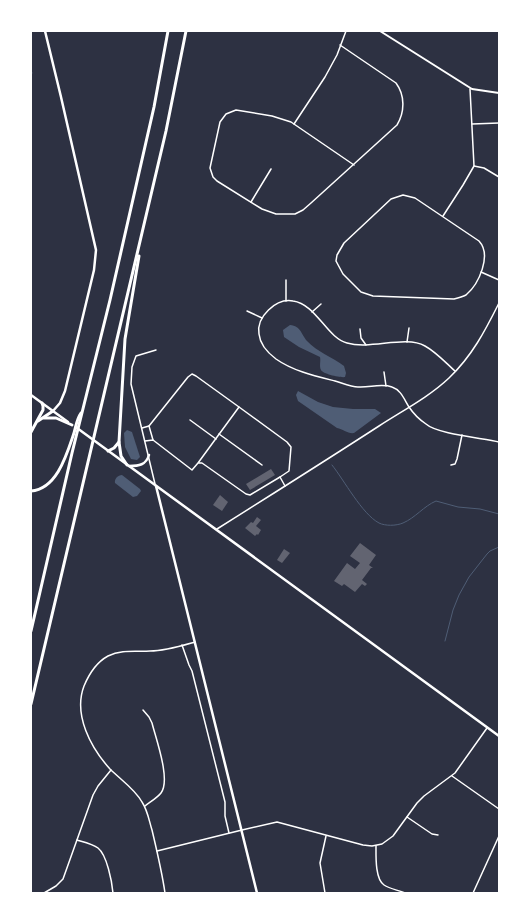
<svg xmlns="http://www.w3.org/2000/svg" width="530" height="924" viewBox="0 0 530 924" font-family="Mulish,sans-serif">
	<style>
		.water { fill: #4f5d75 }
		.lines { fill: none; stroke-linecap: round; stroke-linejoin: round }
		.stream { stroke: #4f5d75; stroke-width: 1 }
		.building { fill: #626471 }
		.minor { stroke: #fff; stroke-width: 1.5 }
		.tertiary { stroke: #fff; stroke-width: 2 }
		.secondary { stroke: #fff; stroke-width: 2.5 }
		.primary { stroke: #fff; stroke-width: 2.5 }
		.motorway { stroke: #fff; stroke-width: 3 }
	</style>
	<rect width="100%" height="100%" fill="#2d3142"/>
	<g class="water">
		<path d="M290 325C301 326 301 334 307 341 317 352 332 357 344 366L346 373 345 377C341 378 323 374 321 370 319 366 321 361 320 357L299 347 284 337 283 330Z"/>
		<path d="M298 391 318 402 333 407 353 409H375L381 413 354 433C348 434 343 429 337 428L298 401 296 395Z"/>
		<path d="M127 430 132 432 140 457 137 460 131 459 125 447 124 433Z"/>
		<path d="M122 475 140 489 141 491 137 496 133 497 115 483C114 479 118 475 122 475Z"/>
	</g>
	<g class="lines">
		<g class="stream">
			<path d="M31 70 32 73"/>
			<path d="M332 465C344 480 362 514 379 523 385 526 396 526 403 523 415 518 424 506 436 501L458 507 480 509 499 514"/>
			<path d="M445 641 453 610 459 595 469 577 487 554 490 551 499 547"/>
		</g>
	</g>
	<g class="building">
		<path d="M271 469 275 475 250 490 246 484Z"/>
		<path d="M220 495 228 502 222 511 213 505Z"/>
		<path d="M257 517 261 520 256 526 261 530 258 535 257 534 255 536 245 528 251 522 253 523Z"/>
		<path d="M360 543 376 555 369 565 373 568H371L362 580 367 584 365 586 362 584 355 592 344 584 342 586 334 581 347 563 355 569 360 563 350 556Z"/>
		<path d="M284 549 290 553 282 563 277 560Z"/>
	</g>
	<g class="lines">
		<g class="minor">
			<path d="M340 45 396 83C405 95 405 112 397 125L311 203 303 210 295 214H276L262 209 217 181 213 177 210 168 220 122 226 114 236 110 272 116 291 122 354 165"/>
			<path d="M294 124 325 77 337 55 346 31"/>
			<path d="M472 124 499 123"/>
			<path d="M474 166 484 168 499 177"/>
			<path d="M403 195 415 198 479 241C492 255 479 284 466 295 462 297 458 298 454 299L373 296 361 292 343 274 336 261 337 255 344 243 391 199Z"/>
			<path d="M251 202 271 169"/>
			<path d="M443 216 463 185 474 166 470 89"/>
			<path d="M481 272 499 280"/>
			<path d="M286 301V280"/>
			<path d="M247 311 262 318"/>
			<path d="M312 312 321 304"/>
			<path d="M360 329 361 338 366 345"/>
			<path d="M407 342 409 328"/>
			<path d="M455 371C446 363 436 352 425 346 405 335 371 350 347 343 327 338 316 304 293 301 276 298 256 317 259 334 260 344 268 353 276 359 293 371 315 376 335 381 342 383 351 387 358 387 369 388 381 383 392 387 401 390 404 399 409 407 413 413 420 420 426 424 437 434 482 438 499 442"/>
			<path d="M384 372 386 386"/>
			<path d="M190 420 216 439"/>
			<path d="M142 428 149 426"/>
			<path d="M219 434 262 465"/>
			<path d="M153 440 149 426 188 377 192 374 196 376 239 407"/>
			<path d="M145 441 153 440 192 470 198 463H202L246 494 250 495 280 477 289 471 291 447 287 442 239 407 198 463"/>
			<path d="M451 465 455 464 457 459 462 435"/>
			<path d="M280 477 285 486"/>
			<path d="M155 484 131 384 132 367 136 356 156 350"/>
			<path d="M217 529C271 495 325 461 379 426 402 411 429 397 449 378 472 356 485 331 499 303"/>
			<path d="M182 645 189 665 192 671 225 802V816L229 833"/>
			<path d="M143 710 149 717 152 723C156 739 171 780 161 793 157 798 150 802 145 806"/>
			<path d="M452 776 499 809"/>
			<path d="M407 817 432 834 438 835"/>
			<path d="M77 840C84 842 93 844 98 848 107 855 112 882 113 893"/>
			<path d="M376 846C376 856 375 879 384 885 390 889 398 890 405 893"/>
			<path d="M157 851 242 830 277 822 363 845 372 846 382 844 393 836 417 803 424 796 455 773 487 728"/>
			<path d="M44 893 56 886 63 879 93 795 98 786 111 770"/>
			<path d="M165 893C162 872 157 851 152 830 149 821 148 811 142 802 135 789 121 780 110 769 91 748 73 715 84 686 89 674 97 662 108 656 122 649 136 652 150 651 165 651 181 646 195 642"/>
			<path d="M325 893 320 863 326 836"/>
			<path d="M473 893 499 836"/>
		</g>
		<path class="tertiary" d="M380 31 472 89 499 93"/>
		<g class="secondary">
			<path d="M45 31 61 97 96 250 94 270 65 391 60 403 53 411"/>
			<path d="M156 486 257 893"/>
		</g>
		<g class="primary">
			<path d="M31 395 68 422"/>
			<path d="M77 428 499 736"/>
			<path d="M129 466C139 466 146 465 149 455"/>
		</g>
		<g class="motorway">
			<path d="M44 418H56L72 425"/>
			<path d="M38 421 53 411"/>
			<path d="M31 432 43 410V406L42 403"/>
			<path d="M119 442 121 456 127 465"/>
			<path d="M108 451 114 448 119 442 125 339 139 256"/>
			<path d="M31 491C56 489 66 457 73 436 76 428 76 420 81 413"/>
			<path d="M31 631 72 453 110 300 154 107 168 31"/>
			<path d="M31 704 166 131 186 31"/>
		</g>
	</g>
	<rect width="530" height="924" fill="none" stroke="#ffffff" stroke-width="64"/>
</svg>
